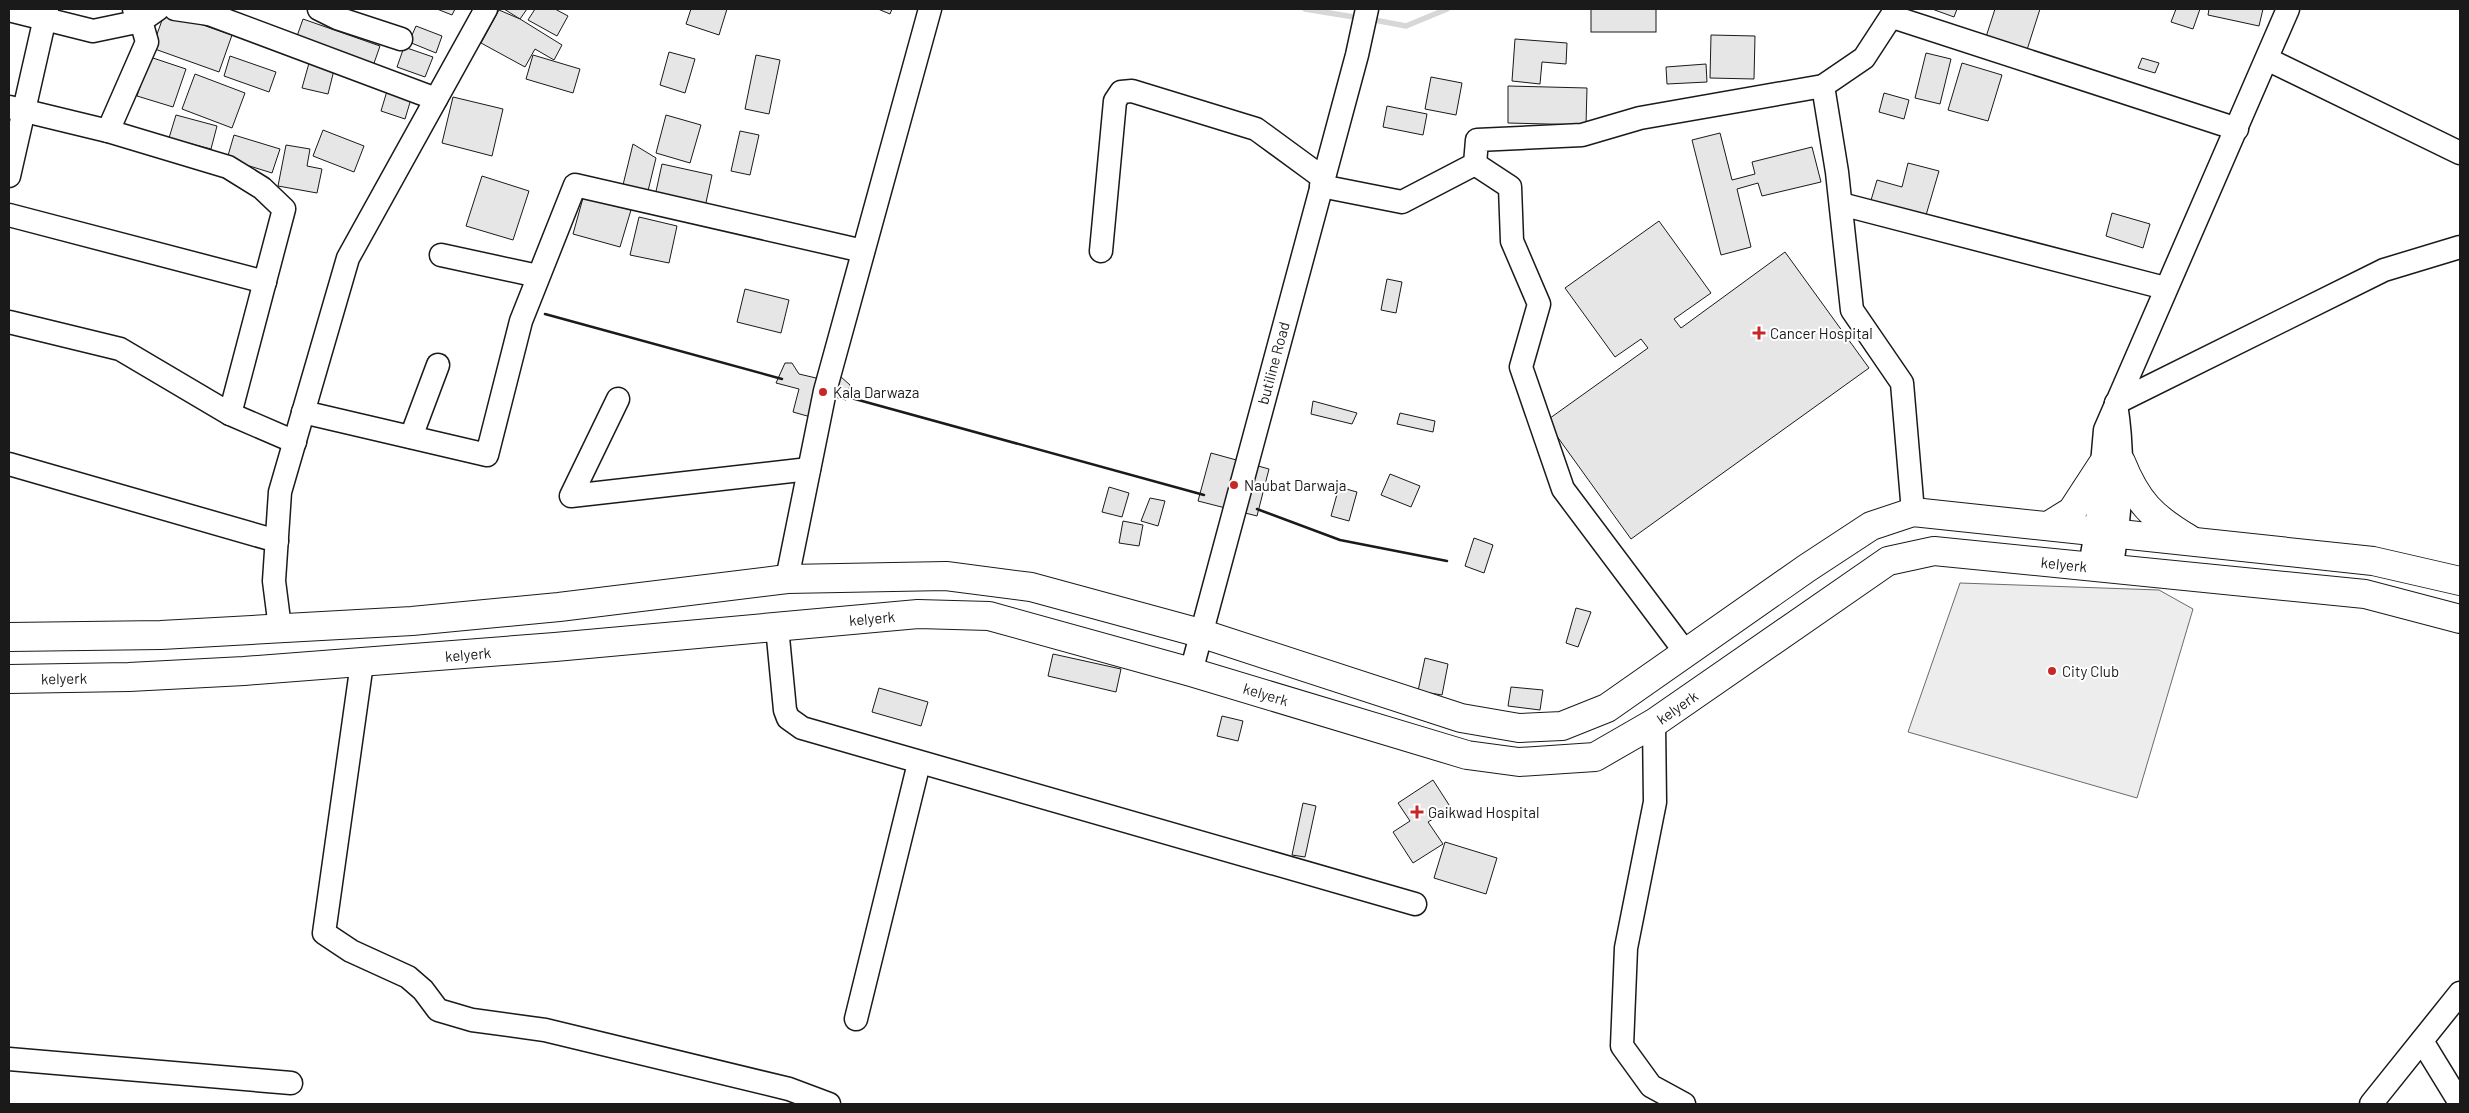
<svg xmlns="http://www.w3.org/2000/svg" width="2469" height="1113" viewBox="0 0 2469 1113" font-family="Barlow,sans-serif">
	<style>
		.built { fill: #ededed; stroke: #6a6a6a }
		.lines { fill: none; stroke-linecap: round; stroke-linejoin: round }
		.stream { stroke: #d7d7d7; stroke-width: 5.5 }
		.building { fill: #e6e6e6; stroke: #1a1a1a }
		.minor-casing { stroke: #1a1a1a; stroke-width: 25 }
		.major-casing { stroke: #1a1a1a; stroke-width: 30 }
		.minor { stroke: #fff; stroke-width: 22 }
		.major { stroke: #fff; stroke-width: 28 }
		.wall { stroke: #1a1a1a; stroke-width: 2.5 }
		.poi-dot { fill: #c62828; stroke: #fff; stroke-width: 2 }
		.labels { text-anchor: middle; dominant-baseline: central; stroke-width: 4; stroke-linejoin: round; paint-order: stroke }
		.poi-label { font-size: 15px; fill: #1a1a1a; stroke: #fff; text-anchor: start }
		.street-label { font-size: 15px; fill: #1a1a1a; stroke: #fff }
	</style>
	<rect width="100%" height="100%" fill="#fff"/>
	<path class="built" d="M1960 583 2159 590 2193 609 2137 798 1908 732Z"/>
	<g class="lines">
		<g class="stream">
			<path d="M1305 9 1360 18"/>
			<path d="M1369 19 1406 26 1447 9"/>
		</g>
	</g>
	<g class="building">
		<path d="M437 9H455L452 15Z"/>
		<path d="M504 9H527L520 19Z"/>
		<path d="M535 9H555L568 16 557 36 528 20Z"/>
		<path d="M691 9H727L719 35 686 24Z"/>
		<path d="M878 9H892L890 14Z"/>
		<rect x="1591" y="9" width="65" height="23"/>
		<path d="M1932 9H1957L1954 17Z"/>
		<path d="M1995 9H2040L2026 53 1985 40Z"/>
		<path d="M2176 9H2200L2193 29 2171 22Z"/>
		<path d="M2209 9H2263L2259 26 2208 15Z"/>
		<path d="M499 10 520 19 562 45 554 60 535 49 525 67 481 43Z"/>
		<path d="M165 12 232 35 219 72 152 48Z"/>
		<path d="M303 19 380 46 372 69 295 42Z"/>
		<path d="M416 26 442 36 436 53 409 42Z"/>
		<path d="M1711 35 1755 36 1754 79 1710 78Z"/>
		<path d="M1515 39 1567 43 1566 64 1542 62 1540 84 1512 81Z"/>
		<path d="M404 47 433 57 425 77 397 67Z"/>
		<path d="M669 52 695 59 685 93 660 85Z"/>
		<path d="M1926 53 1951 59 1940 104 1915 98Z"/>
		<path d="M533 55 580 69 573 93 526 79Z"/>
		<path d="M756 55 780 60 769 114 745 109Z"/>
		<path d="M230 56 276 72 269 92 224 76Z"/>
		<path d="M150 57 186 69 173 107 137 96Z"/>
		<path d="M2142 58 2159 63 2155 73 2138 68Z"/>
		<path d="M309 63 334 70 328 94 302 88Z"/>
		<path d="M1962 63 2002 75 1988 121 1948 110Z"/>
		<path d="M1706 64 1707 82 1667 84 1666 67Z"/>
		<path d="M195 74 245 93 232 128 182 109Z"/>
		<path d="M1431 77 1462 83 1456 115 1425 109Z"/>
		<path d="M1508 86 1587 88 1586 125 1508 123Z"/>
		<path d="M387 91 411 99 405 119 381 111Z"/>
		<path d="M1884 93 1909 100 1904 119 1879 112Z"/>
		<path d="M453 97 503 109 492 156 442 143Z"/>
		<path d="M1387 106 1427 114 1423 135 1383 127Z"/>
		<path d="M176 115 217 126 211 149 169 138Z"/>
		<path d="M666 115 701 125 690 163 656 153Z"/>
		<path d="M323 130 364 146 354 172 313 156Z"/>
		<path d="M740 131 759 135 750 175 731 171Z"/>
		<path d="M1720 133 1732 180 1755 174 1752 162 1812 147 1821 182 1762 196 1758 183 1737 189 1751 247 1721 255 1692 140Z"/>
		<path d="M234 135 280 149 272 173 227 159Z"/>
		<path d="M633 144 656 158 647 195 622 189Z"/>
		<path d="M286 145 310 149 307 166 322 169 317 193 278 186Z"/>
		<path d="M1908 163 1939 171 1924 222 1869 207 1877 180 1902 187Z"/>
		<path d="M662 164 712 175 705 207 655 196Z"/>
		<path d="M482 176 529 191 513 240 466 226Z"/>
		<path d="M583 198 631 210 620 247 573 234Z"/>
		<path d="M2112 213 2150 224 2143 248 2106 236Z"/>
		<path d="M639 217 677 226 669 263 630 255Z"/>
		<path d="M1659 221 1711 293 1674 319 1681 328 1785 252 1869 368 1631 539 1546 421 1648 348 1641 339 1615 357 1565 288Z"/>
		<path d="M1387 279 1402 282 1396 313 1381 310Z"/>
		<path d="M745 289 789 300 781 333 737 322Z"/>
		<path d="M785 363H792L799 374 833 382 840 376 850 385 846 400 831 396 825 421 793 412 799 389 776 383Z"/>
		<path d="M1313 401 1357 413 1352 424 1311 414Z"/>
		<path d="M1400 413 1435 421 1433 432 1397 424Z"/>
		<path d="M1211 453 1269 469 1257 516 1198 501Z"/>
		<path d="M1390 474 1420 486 1411 507 1381 495Z"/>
		<path d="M1109 487 1129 493 1122 517 1102 512Z"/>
		<path d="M1339 487 1357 492 1349 521 1331 516Z"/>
		<path d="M1150 498 1165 501 1158 526 1141 521Z"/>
		<path d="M1123 521 1143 525 1139 546 1119 543Z"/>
		<path d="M1474 538 1493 545 1484 573 1465 566Z"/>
		<path d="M1576 608 1591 612 1578 647 1566 643Z"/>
		<path d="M1053 654 1121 669 1116 692 1048 676Z"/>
		<path d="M1425 658 1448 664 1442 695 1418 691Z"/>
		<path d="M1511 687 1543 690 1540 710 1508 706Z"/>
		<path d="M879 688 928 702 921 726 872 712Z"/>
		<path d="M1222 716 1243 721 1238 741 1217 736Z"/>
		<path d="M1433 780 1451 808 1428 822 1443 844 1413 863 1393 832 1410 821 1398 803Z"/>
		<path d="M1303 803 1316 806 1305 857 1292 855Z"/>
		<path d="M1445 842 1497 858 1486 894 1434 878Z"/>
	</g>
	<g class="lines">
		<defs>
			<g id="minor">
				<path d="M175 9 209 14 213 9"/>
				<path d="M319 9 337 18 401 39"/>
				<path d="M9 10 93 31 141 21 158 9"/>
				<path d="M209 14 436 99"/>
				<path d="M1893 17 2237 129"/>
				<path d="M2267 59 2460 153"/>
				<path d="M1823 86 1837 172 1852 310 1902 383 1913 512"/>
				<path d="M9 107 108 131 228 167 262 188 284 209 230 414"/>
				<path d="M108 131 147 42 141 21 134 9"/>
				<path d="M1475 164 1510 187 1512 241 1539 304 1521 367 1563 489 1686 653"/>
				<path d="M9 176 47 9"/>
				<path d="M1321 186 1402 202 1475 164 1477 140 1582 135 1640 118 1823 86 1864 58 1896 9"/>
				<path d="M1841 204 2165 288"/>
				<path d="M9 215 265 282"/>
				<path d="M1101 251 1115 101 1121 92 1132 91 1256 129 1323 178"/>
				<path d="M441 255 538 276"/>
				<path d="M9 322 120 349 230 414 295 442"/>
				<path d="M618 399 571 496 809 469"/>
				<path d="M2116 403 2384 270 2460 247"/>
				<path d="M303 412 487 455 521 321 575 185 863 251"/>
				<path d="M411 437 438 365"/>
				<path d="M9 464 277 541"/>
				<path d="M2090 566 2096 532 2105 430 2288 9"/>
				<path d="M2111 569C2121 515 2125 458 2116 404"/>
				<path d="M787 579 825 391 930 9"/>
				<path d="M777 627 785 710 788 718 802 728 1415 904"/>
				<path d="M280 628 274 581 280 492 348 258 486 9"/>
				<path d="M362 663 324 933 351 951 408 977 423 990 438 1010 472 1020 545 1030 789 1089 829 1104"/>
				<path d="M1191 672 1357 55 1367 9"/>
				<path d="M1654 723 1655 802 1626 948 1622 1046 1651 1086 1684 1104"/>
				<path d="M856 1019 919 763"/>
				<path d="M2422 1041 2460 1103"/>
				<path d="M9 1059 291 1083"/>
				<path d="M2371 1104 2460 993"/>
			</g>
			<g id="major">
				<path d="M2121 462C2137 502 2152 517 2189 539"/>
				<path d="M2048 526 2072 511 2102 465"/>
				<path d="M9 637 161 635 412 621 559 607 787 579 946 576 1031 587 1200 633 1461 718 1519 728 1562 726 1607 708 1807 568 1871 526 1913 512 2373 561 2460 581"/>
				<path d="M9 679 129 677 244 671 555 647 918 614 989 616 1191 672 1467 755 1519 762 1595 757 1654 723 1888 561 1934 551 2365 594 2460 619"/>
			</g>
		</defs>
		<use href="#minor" class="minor-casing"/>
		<use href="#major" class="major-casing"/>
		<use href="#minor" class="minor"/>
		<use href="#major" class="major"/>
		<g class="wall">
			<path d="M545 314 782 379"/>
			<path d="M844 396 1204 495"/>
			<path d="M1257 509 1340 540 1447 561"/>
		</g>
	</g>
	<g class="poi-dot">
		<path d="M1756.5 325.5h5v5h5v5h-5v5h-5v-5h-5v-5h5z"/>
		<circle cx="823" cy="392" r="5"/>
		<circle cx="1234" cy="485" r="5"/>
		<circle cx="2052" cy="671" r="5"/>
		<path d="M1414.5 804.5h5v5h5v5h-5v5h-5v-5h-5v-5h5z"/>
	</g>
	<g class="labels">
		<g class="poi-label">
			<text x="1770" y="333">Cancer Hospital</text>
			<text x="833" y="392">Kala Darwaza</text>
			<text x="1244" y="485">Naubat Darwaja</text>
			<text x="2062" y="671">City Club</text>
			<text x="1428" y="812">Gaikwad Hospital</text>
		</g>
		<g class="street-label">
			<text transform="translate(1273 363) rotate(-75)">butiline Road</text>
			<text transform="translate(2064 564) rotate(6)">kelyerk</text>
			<text transform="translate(872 618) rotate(-5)">kelyerk</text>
			<text transform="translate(468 654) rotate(-5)">kelyerk</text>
			<text transform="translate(64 678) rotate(-1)">kelyerk</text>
			<text transform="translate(1266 694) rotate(17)">kelyerk</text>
			<text transform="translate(1677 707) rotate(-35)">kelyerk</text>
		</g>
	</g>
	<rect width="2469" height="1113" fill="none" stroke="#1a1a1a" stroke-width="20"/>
</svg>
